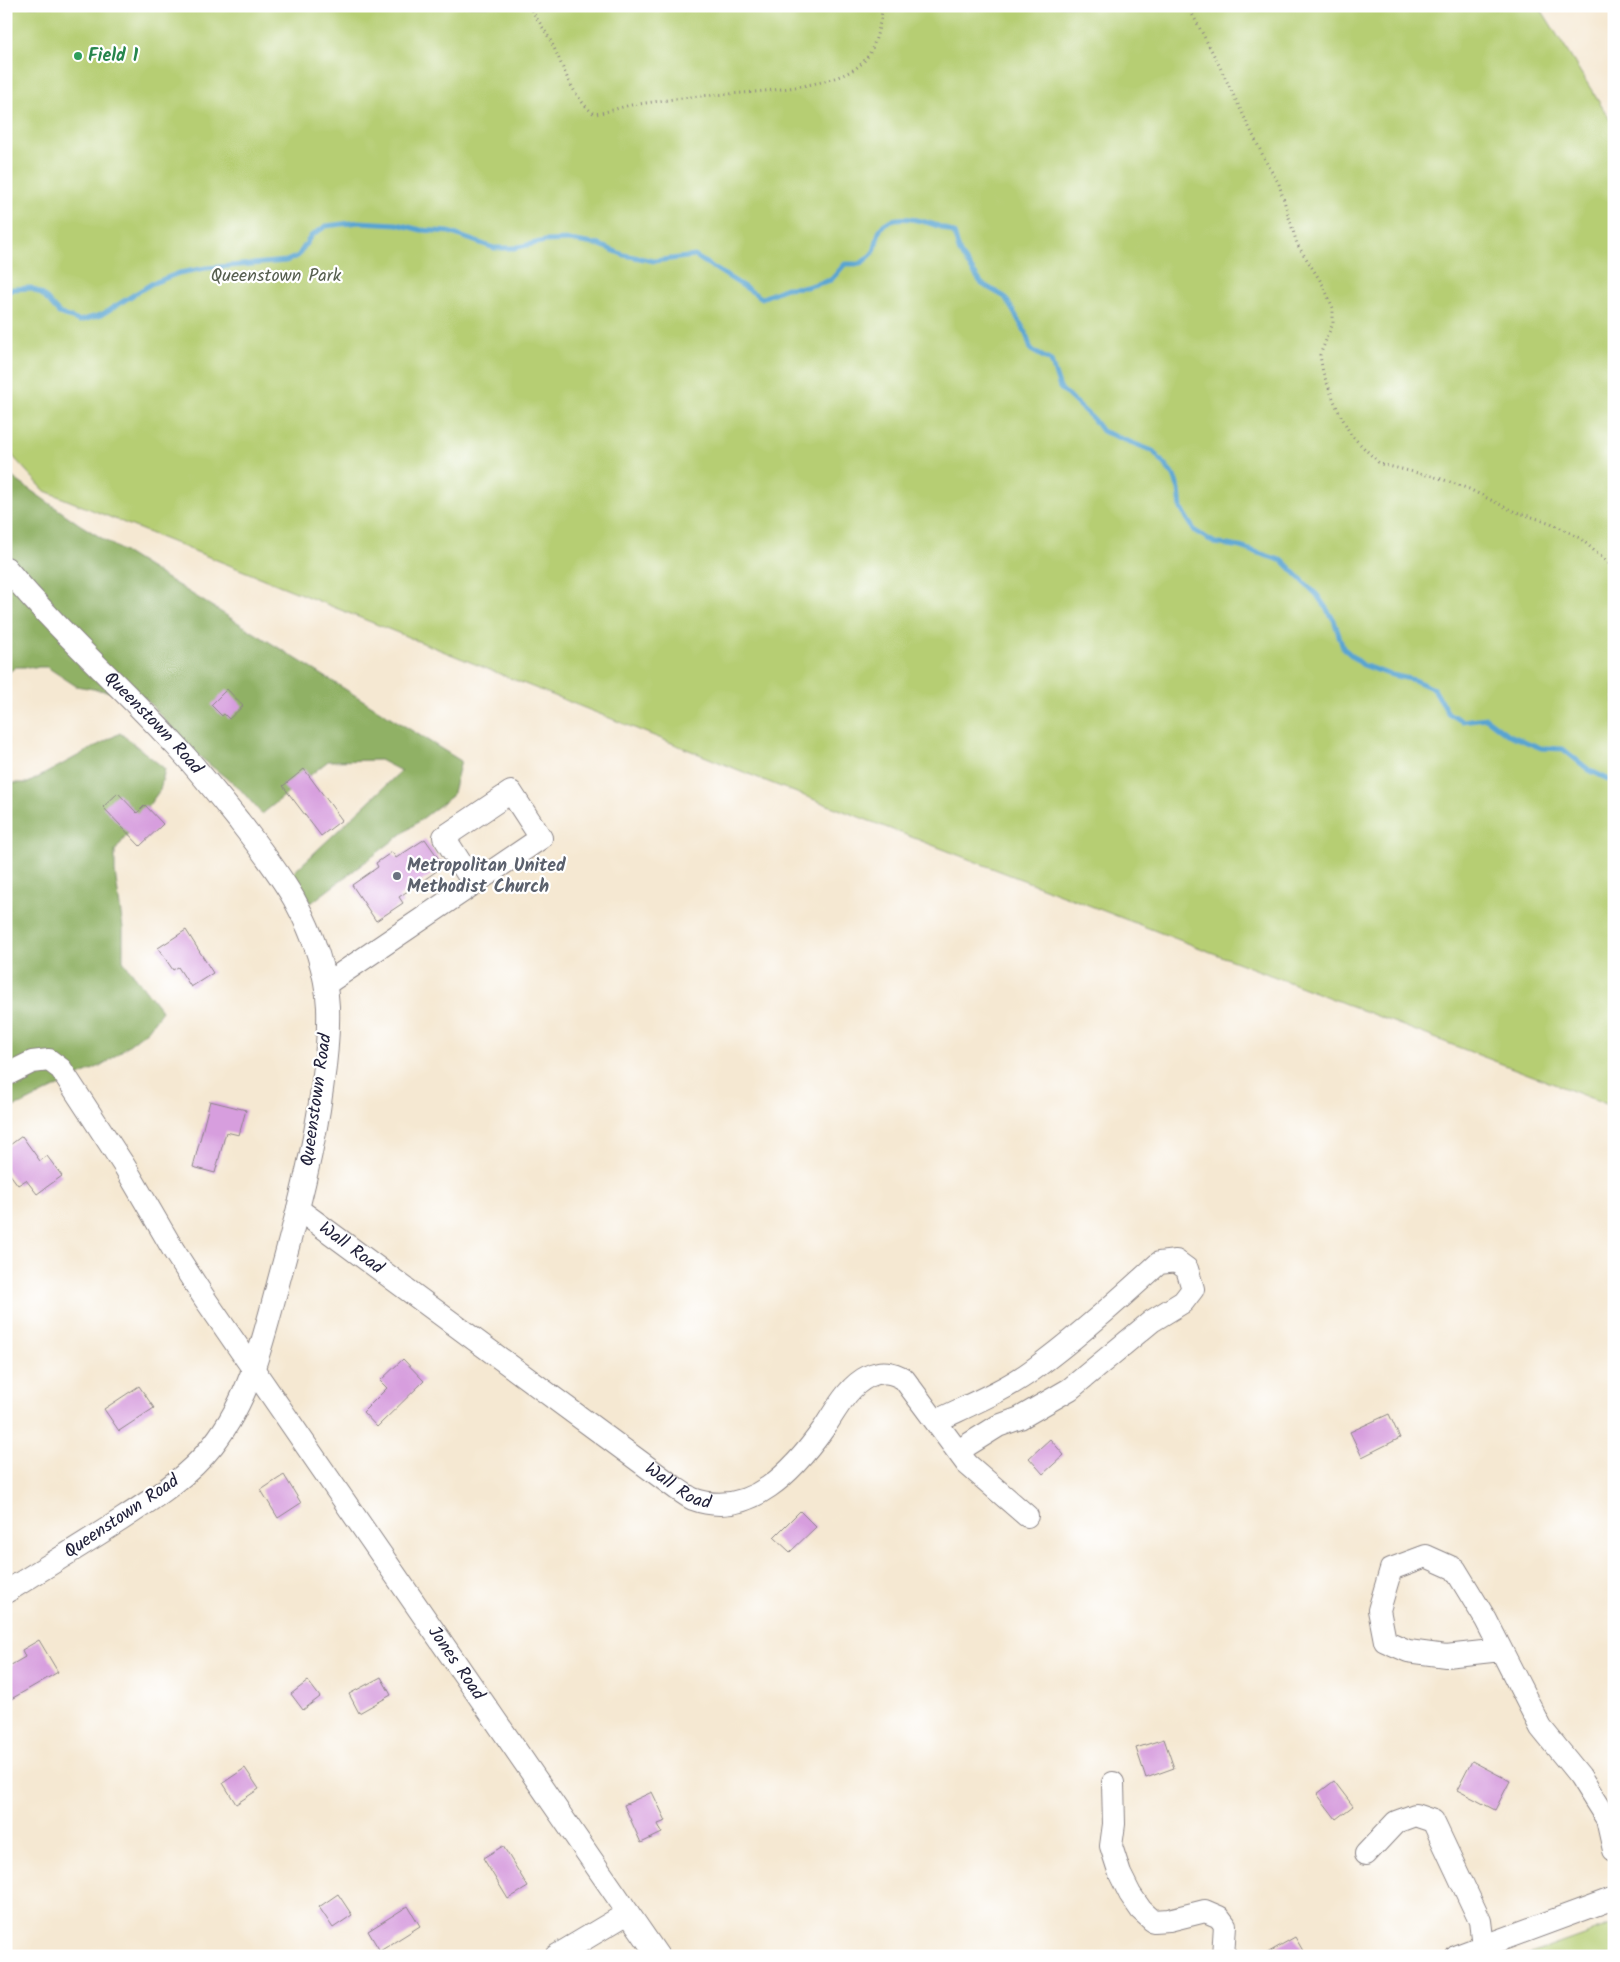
<svg xmlns="http://www.w3.org/2000/svg" width="1620" height="1962" viewBox="0 0 1620 1962" font-family="Kalam,sans-serif">
	<style>
		.green { fill: #b6ce73; stroke: #6c7857 }
		.forest { fill: #90b165; stroke: #596a50 }
		.lines { fill: none; stroke-linecap: round; stroke-linejoin: round }
		.stream { stroke: #59a4d1; stroke-width: 5 }
		.building { fill: #d79ede }
		.minor-casing { stroke: #8c8586; stroke-width: 24 }
		.path { stroke: #8c8586; stroke-width: 3; stroke-dasharray: 1 4; stroke-linecap: butt }
		.minor { stroke: #fff; stroke-width: 22 }
		.leisure-dot { fill: #2e9e5b; stroke: #fff; stroke-width: 2 }
		.worship-dot { fill: #6b7280; stroke: #fff; stroke-width: 2 }
		.labels { text-anchor: middle; dominant-baseline: central; stroke-width: 4.5; stroke-linejoin: round; paint-order: stroke }
		.leisure-label { font-size: 18px; font-weight: bold; fill: #27864d; stroke: #fff; text-anchor: start }
		.park-label { font-size: 18px; fill: #565e4f; stroke: #fff }
		.street-label { font-size: 18px; fill: #22223b; stroke: #fff }
		.worship-label { font-size: 18px; font-weight: bold; fill: #5b616d; stroke: #fff; text-anchor: start }
	</style>
	<rect width="100%" height="100%" fill="#fff"/>
	<filter id="ink" filterUnits="userSpaceOnUse"><feTurbulence type="fractalNoise" baseFrequency=".02" numOctaves="2"/><feDisplacementMap in="SourceGraphic" scale="10" xChannelSelector="R" yChannelSelector="G"/><feConvolveMatrix kernelMatrix="1 2 1 2 8 2 1 2 1" color-interpolation-filters="sRGB"/></filter>
	<filter id="wash" filterUnits="userSpaceOnUse"><feTurbulence type="fractalNoise" baseFrequency=".0096" numOctaves="4" result="noise"/><feDisplacementMap in="SourceGraphic" scale="20" xChannelSelector="R" yChannelSelector="G"/><feGaussianBlur stdDeviation="1.12" result="paint"/><feColorMatrix in="noise" values="0 0 0 0 0 0 0 0 0 0 0 0 0 0 0 0 0 1.4 0 .05"/><feComposite in="paint" operator="in"/></filter>
	<g filter="url(#wash)">
		<rect width="100%" height="100%" fill="#f5e8d2"/>
		<g class="green">
			<path d="M6 6H1397L1399 10 1406 6H1539L1614 126V1107L776 785 45 491 6 449Z"/>
			<path d="M1614 1924V1956H1525Z"/>
		</g>
		<g class="forest">
			<path d="M6 473 79 524 461 761 452 796 311 903 293 873 401 771 380 760 328 761 262 814 240 789 190 749 145 698 76 686 47 667H16L6 674Z"/>
			<path d="M120 733 165 769 160 790 115 851V872L123 928V961L162 1011 148 1030 106 1063 22 1104 6 1109V783H28Z"/>
		</g>
		<g class="lines">
			<path class="stream" d="M6 293 13 289 31 288 43 295 59 313 79 321 101 315 151 284 179 273 206 268 286 261 298 256 311 236 326 226 359 222 397 224 421 230 449 232 494 248H514L545 241 569 240 600 245 624 255 654 261 695 256 762 298 786 288 806 287 831 280 845 264H860C865 260 871 256 874 251 877 244 877 234 881 228 894 208 938 225 954 233L960 253 982 284 1005 297 1026 333 1031 350 1051 361 1060 388 1093 419 1102 431 1153 451 1174 476 1179 489 1181 509 1195 531 1215 543 1240 547 1283 561 1317 595 1334 620 1343 648 1363 665 1388 674 1414 680 1434 689 1448 713 1462 721 1486 718 1507 734 1541 748 1563 749 1589 770 1614 782"/>
		</g>
		<g id="blocks">
			<g class="building">
				<path d="M227 689 243 706 229 719 224 714 222 716 211 705Z"/>
				<path d="M304 769 342 820 321 836 283 786Z"/>
				<path d="M118 793 137 813 145 805 163 824 140 846 103 807Z"/>
				<path d="M425 839 444 866 399 897 403 903 376 921 352 885 378 867 376 863 392 852 396 858Z"/>
				<path d="M186 930 213 973 191 987 178 967 173 970 158 948Z"/>
				<path d="M210 1101 246 1110 239 1135 226 1132 215 1173 193 1167Z"/>
				<path d="M22 1136 40 1161 47 1156 62 1176 37 1194 26 1180 18 1185 6 1169V1148Z"/>
				<path d="M403 1359 424 1381 377 1427 363 1412 387 1388 380 1381Z"/>
				<path d="M139 1386 154 1408 119 1431 104 1409Z"/>
				<path d="M1389 1414 1400 1438 1362 1457 1350 1432Z"/>
				<path d="M1050 1439 1064 1455 1043 1474 1029 1458Z"/>
				<path d="M284 1475 301 1503 278 1518 261 1490Z"/>
				<path d="M800 1511 816 1527 790 1552 774 1537Z"/>
				<path d="M39 1640 58 1672 6 1702V1668L25 1657 22 1650Z"/>
				<path d="M381 1677 391 1695 359 1713 349 1694Z"/>
				<path d="M308 1681 320 1697 303 1710 291 1694Z"/>
				<path d="M1164 1739 1174 1768 1146 1778 1136 1748Z"/>
				<path d="M1472 1761 1510 1781 1495 1810 1457 1790Z"/>
				<path d="M245 1768 259 1789 236 1804 223 1783Z"/>
				<path d="M1334 1781 1353 1806 1336 1819 1317 1794Z"/>
				<path d="M652 1792 666 1821 658 1824 662 1833 641 1843 624 1805Z"/>
				<path d="M503 1846 528 1887 508 1899 483 1858Z"/>
				<path d="M338 1894 352 1915 333 1928 319 1907Z"/>
				<path d="M408 1906 420 1926 380 1951 368 1931Z"/>
				<path d="M1295 1937 1306 1956H1262Z"/>
			</g>
		</g>
	</g>
	<g filter="url(#ink)">
		<use href="#blocks" fill-opacity="0" stroke="#8c8586" stroke-width="1"/>
		<g class="lines">
			<defs>
				<g id="minor">
					<path id="s1" d="M6 568C59 632 122 687 178 748 199 771 219 796 239 821 258 846 278 871 294 899 312 932 326 969 328 1007 329 1034 326 1062 322 1089 314 1150 298 1210 282 1269 265 1331 253 1394 213 1445 188 1477 153 1499 119 1521 82 1545 44 1568 6 1592"/>
					<path d="M326 984 541 838 511 792 444 837 474 884"/>
					<path id="s2" d="M6 1075 32 1062 49 1060 61 1069 125 1167 174 1251 205 1299 658 1956"/>
					<path id="s3" d="M298 1209 677 1489C682 1492 688 1497 693 1499 750 1520 795 1469 824 1428 836 1410 848 1386 869 1376 882 1370 892 1372 904 1379L967 1464 1027 1516"/>
					<path d="M936 1421C967 1406 1006 1390 1034 1369 1078 1337 1119 1300 1159 1263L1176 1261 1187 1269 1193 1289 1183 1302 1152 1321 1070 1389 1020 1418 998 1426 958 1451"/>
					<path d="M1501 1650 1446 1656 1408 1651 1385 1641 1379 1610 1391 1569 1426 1556 1455 1569 1486 1620 1541 1728 1580 1776 1607 1819 1614 1850"/>
					<path d="M1113 1783 1114 1824 1111 1846 1120 1874 1130 1894 1141 1910 1153 1921 1169 1920 1205 1911 1219 1917 1225 1925 1223 1956"/>
					<path d="M1366 1854 1396 1822 1415 1815 1433 1821 1480 1921 1483 1946"/>
					<path d="M556 1956 628 1913"/>
					<path d="M1457 1956 1614 1898"/>
				</g>
			</defs>
			<use href="#minor" class="minor-casing"/>
			<g class="path">
				<path d="M529 6C535 16 542 26 548 36 564 65 568 92 594 114 610 112 624 105 639 104 659 101 680 98 700 96 739 93 831 90 860 65 876 51 879 27 883 6"/>
				<path d="M1188 6 1217 61 1265 160 1279 184 1297 244 1323 285 1333 308V323L1320 355 1323 373 1337 408 1351 435 1380 464 1439 478 1469 489 1513 511 1551 523 1580 538 1614 568"/>
			</g>
			<use href="#minor" class="minor"/>
		</g>
	</g>
	<circle class="leisure-dot" cx="78" cy="56" r="5"/>
	<circle class="worship-dot" cx="397" cy="876" r="5"/>
	<g class="labels">
		<g class="leisure-label">
			<text x="88" y="56">Field 1</text>
		</g>
		<g class="park-label">
			<text x="276" y="276">Queenstown Park</text>
		</g>
		<g class="street-label">
			<text stroke="none"><textPath href="#s1" startOffset="214">Queenstown Road</textPath></text>
			<text transform="translate(317 1100) rotate(-82)">Queenstown Road</text>
			<text stroke="none"><textPath href="#s3" startOffset="66">Wall Road</textPath></text>
			<text stroke="none"><textPath href="#s3" startOffset="471">Wall Road</textPath></text>
			<text transform="translate(122 1517) rotate(-34)">Queenstown Road</text>
			<text stroke="none"><textPath href="#s2" startOffset="775">Jones Road</textPath></text>
		</g>
		<g class="worship-label">
			<text x="407" y="866">Metropolitan United<tspan x="407" dy="21">Methodist Church</tspan></text>
		</g>
	</g>
	<rect width="1620" height="1962" fill="none" stroke="#fff" stroke-width="25"/>
</svg>
